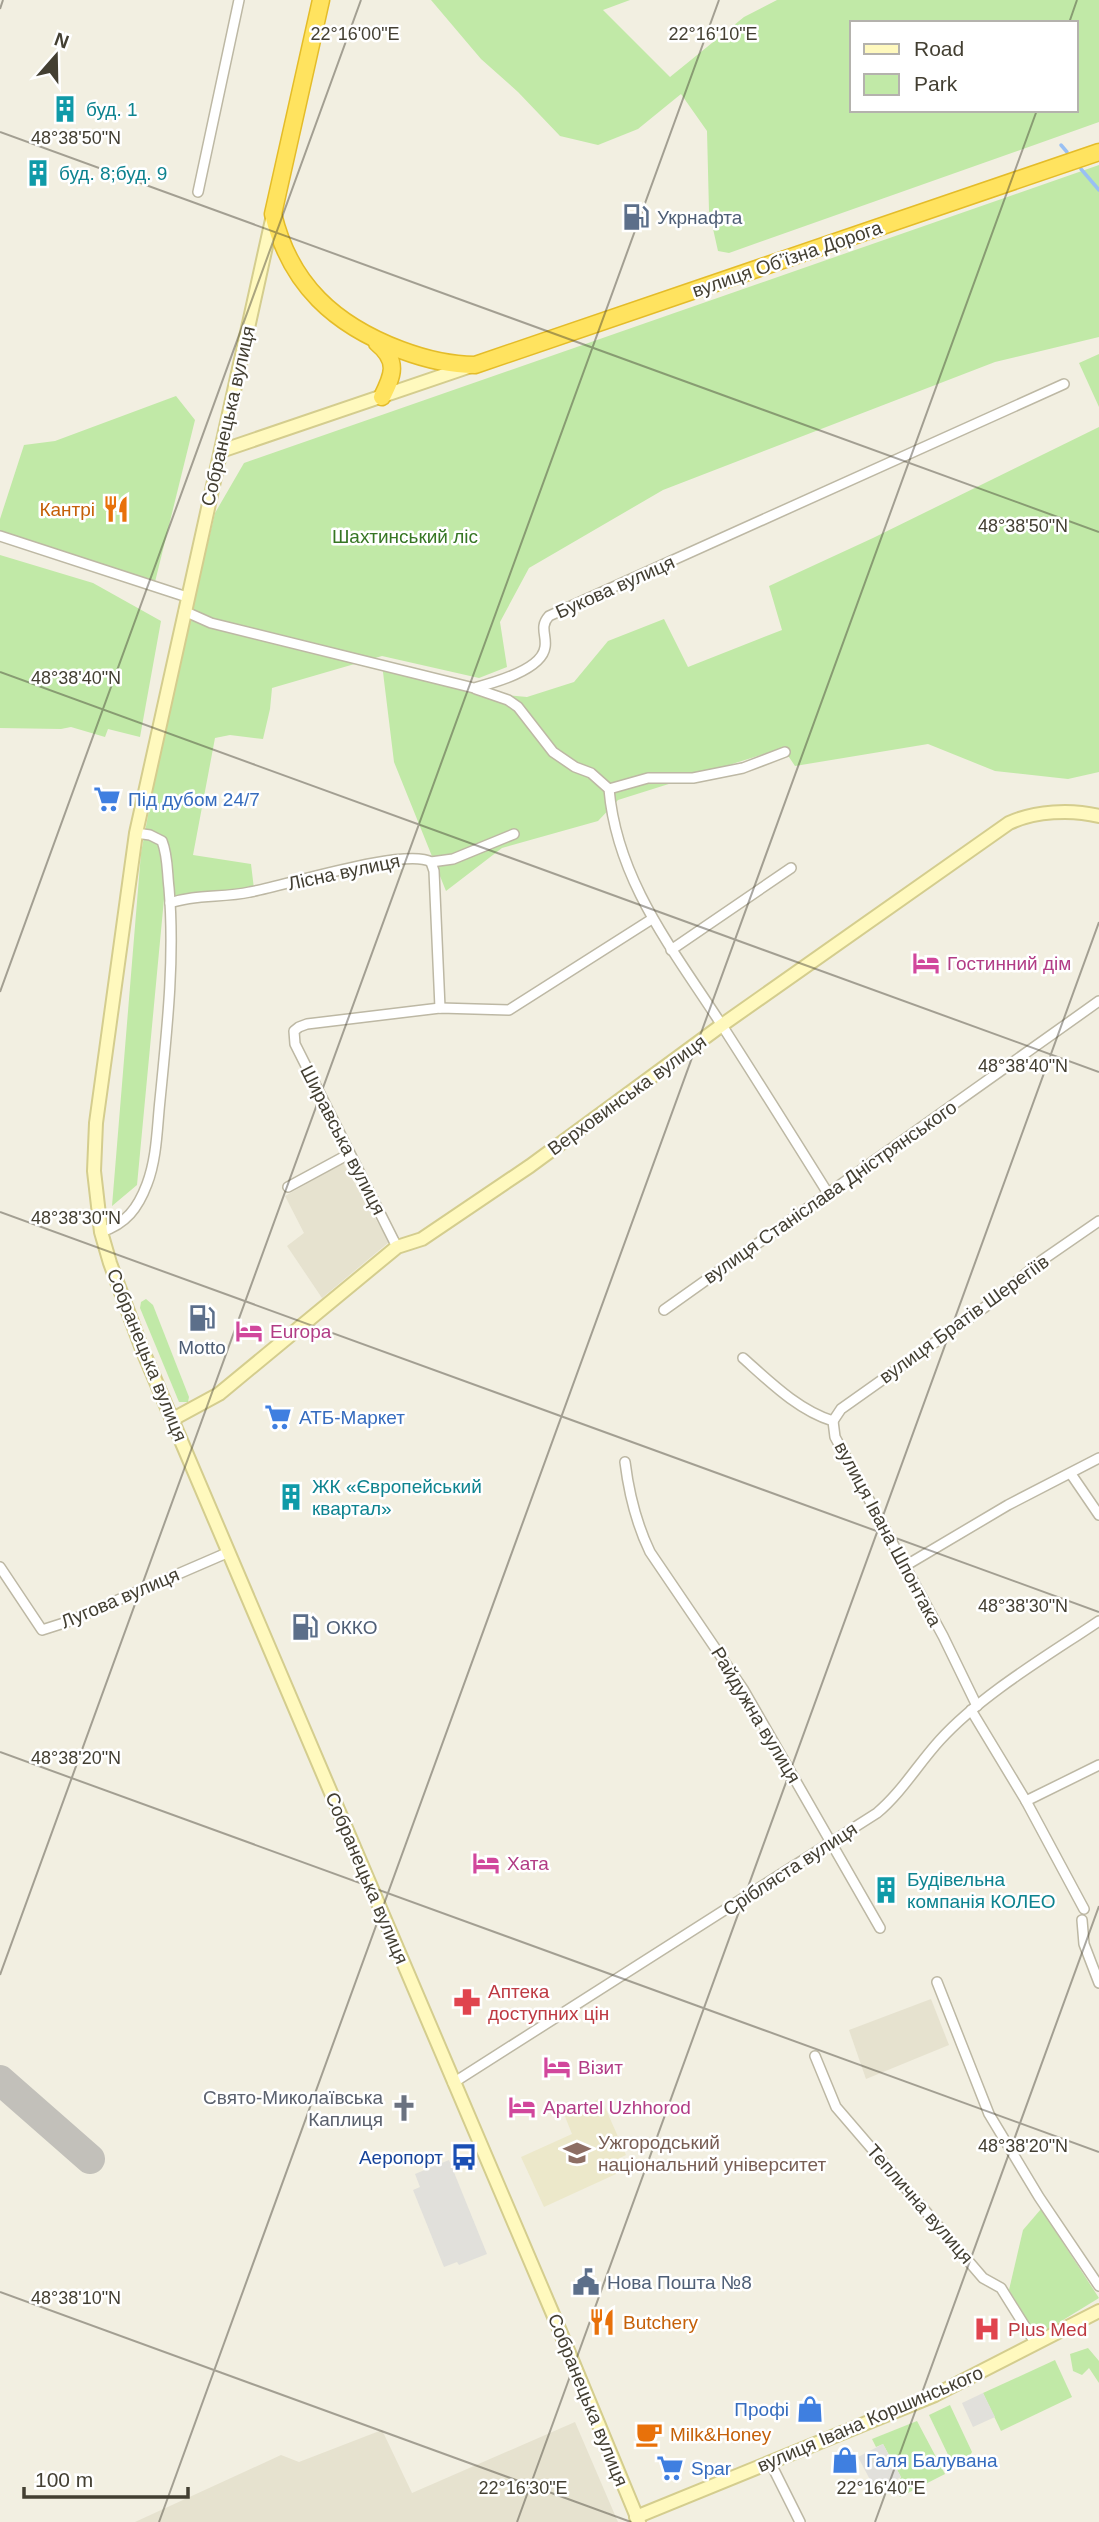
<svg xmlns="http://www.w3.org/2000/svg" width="1099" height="2522" viewBox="0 0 1099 2522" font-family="Helvetica,sans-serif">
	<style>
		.residential { fill: #e6e2cf }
		.education { fill: #ece8ca }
		.green { fill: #c1e9a7; fill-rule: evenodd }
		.parking { fill: #e1e0db }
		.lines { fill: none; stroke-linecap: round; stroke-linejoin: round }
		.stream { stroke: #99c0f3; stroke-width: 3.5 }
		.taxiway { stroke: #c2c0ba; stroke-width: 30 }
		.street-casing { stroke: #bdb8a4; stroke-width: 12 }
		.secondary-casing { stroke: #d4cd8e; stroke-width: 16 }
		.highway-casing { stroke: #e4bc29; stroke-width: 19 }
		.street { stroke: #fff; stroke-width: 9 }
		.secondary { stroke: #fff9be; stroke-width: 12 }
		.highway { stroke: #ffe35f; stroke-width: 16 }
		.ticks { fill: none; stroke: #433f32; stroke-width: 2; stroke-opacity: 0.45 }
		.labels { text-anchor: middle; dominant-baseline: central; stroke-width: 5; stroke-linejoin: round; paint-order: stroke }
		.culture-label { font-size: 19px; fill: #0d838f; stroke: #fff; text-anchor: start }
		.service-label { font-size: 19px; fill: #4e5e75; stroke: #fff; text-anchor: start }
		.street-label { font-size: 19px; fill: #433f32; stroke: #fff }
		.food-label { font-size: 19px; fill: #c56008; stroke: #fff; text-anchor: start }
		.park-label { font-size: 19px; fill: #367624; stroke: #fff }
		.shop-label { font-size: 19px; fill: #366cbe; stroke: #fff; text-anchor: start }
		.hotel-label { font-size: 19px; fill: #b23c85; stroke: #fff; text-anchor: start }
		.health-label { font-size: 19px; fill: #be3a42; stroke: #fff; text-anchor: start }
		.worship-label { font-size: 19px; fill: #5b616d; stroke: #fff; text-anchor: end }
		.education-label { font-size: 19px; fill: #785e54; stroke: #fff; text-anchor: start }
		.transit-label { font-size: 19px; fill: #164399; stroke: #fff; text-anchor: end }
		.ticks-label { font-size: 18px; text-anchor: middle; fill: #433f32; stroke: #fff; stroke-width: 5; stroke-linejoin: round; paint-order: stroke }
	</style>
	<rect width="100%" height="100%" fill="#f2efe1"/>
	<g class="residential">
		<path d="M343 1163 389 1242 322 1298 287 1246 304 1233 285 1196Z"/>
		<path d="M931 1999 949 2045 866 2079 849 2030Z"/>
		<path d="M575 2422 618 2522H135L281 2455 299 2462 382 2430 412 2493Z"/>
	</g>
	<path class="education" d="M601 2098 626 2155 611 2162 616 2174 544 2207 521 2157 572 2134 564 2114Z"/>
	<g class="green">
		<path d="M431 0H630L603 10 670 77 744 17 777 0H1099V122L729 253 718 251 709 211 707 131 681 94 638 129 598 145 560 136 518 92 481 59ZM852 23H1076V110H852Z"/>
		<path d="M1099 165V337L995 362 663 490 529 568 500 622 507 667 479 678 382 656 272 688 270 709 263 739 230 735 215 738 193 855 251 864 254 889 164 899 137 1185 112 1206 141 853 166 720 215 513 244 463Z"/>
		<path d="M1099 354V407L1079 363Z"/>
		<path d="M176 396 195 420 155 582 0 531V519L24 445 55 441Z"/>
		<path d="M1099 427V772L1068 779 995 771 928 744 795 766 783 748 618 800 598 821 502 848 446 891 394 762 382 664 471 692 527 697 574 682 608 641 664 619 688 667 782 630 769 586 873 538Z"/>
		<path d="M0 555 93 583 161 621 140 737 108 729 105 737 71 727 61 729 0 728Z"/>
		<path d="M146 1299 153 1305 189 1397 188 1402H179L140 1308 141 1302Z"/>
		<path d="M1041 2209 1099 2298 1037 2336 1009 2290 1023 2230Z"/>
		<path d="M1088 2348 1099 2361V2383L1089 2368 1082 2375 1073 2371 1070 2354Z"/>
		<path d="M1055 2360 1072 2397 1001 2431 983 2393Z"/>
		<path d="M950 2405 972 2452C969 2458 959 2463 952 2463L929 2415Z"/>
		<path d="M917 2421 945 2474 900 2497 896 2489 901 2477 883 2444 876 2447 872 2439Z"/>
	</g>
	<g class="parking">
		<path d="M449 2160 487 2254 459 2265 457 2262 444 2267 413 2190 420 2187 415 2174Z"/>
		<path d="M983 2393 995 2417 973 2427 962 2403Z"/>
		<path d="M883 2444 901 2477 876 2491 858 2457Z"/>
	</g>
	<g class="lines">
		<g class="stream">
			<path d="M1061 145 1067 152"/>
			<path d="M1081 169 1099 190"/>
		</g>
		<path class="taxiway" d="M0 2080 90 2159"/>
		<defs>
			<g id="street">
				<path d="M198 192 239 0"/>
				<path d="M0 536 187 597"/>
				<path d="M184 611 211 623 474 688C493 683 542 670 545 647 547 635 539 627 549 616L1064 384"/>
				<path d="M476 689 508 700 518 707 553 752 575 767 591 773 609 789C617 882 675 952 723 1027 759 1083 794 1139 829 1195"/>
				<path d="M609 789 648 778H693L743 768 785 752"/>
				<path d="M431 862 434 871 440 1008"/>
				<path d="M170 903C196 894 223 898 250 892 284 886 406 847 431 862L453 859 514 834"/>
				<path d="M671 950 791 868"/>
				<path d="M288 1187 349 1154"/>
				<path d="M101 1232C126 1224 138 1208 147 1184 157 1158 157 1128 160 1100 167 1030 175 958 169 888 167 872 168 856 162 841L150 835 136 833"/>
				<path d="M397 1247 295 1044 294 1031 299 1027 307 1024 440 1008 509 1010 652 919"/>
				<path d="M664 1310 1099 1001"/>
				<path d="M743 1358C770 1382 798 1410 833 1421L835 1437 943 1636 977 1706"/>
				<path d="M833 1421 841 1409 992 1302 1041 1261 1099 1221"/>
				<path d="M625 1462C629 1494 636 1523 650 1552L743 1689 880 1928"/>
				<path d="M1071 1474 1099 1515"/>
				<path d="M905 1566 1008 1505 1099 1458"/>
				<path d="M0 1567 42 1630 67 1622 229 1552"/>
				<path d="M971 1710 1026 1801 1084 1909"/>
				<path d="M1026 1801 1099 1765"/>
				<path d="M1082 1920 1084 1944 1099 1983"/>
				<path d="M937 1982 989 2114 1039 2197 1099 2286"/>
				<path d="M815 2056 836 2107 983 2278 1001 2288 1036 2344"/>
				<path d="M453 2083 877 1813C902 1792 918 1764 940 1740 982 1694 1047 1656 1099 1621"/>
				<path d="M770 2462 800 2522"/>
			</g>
			<g id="secondary">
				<path d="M273 215 136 833 96 1123 94 1171 101 1232 110 1263 142 1349 555 2319 639 2522"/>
				<path d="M221 451 471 366"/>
				<path d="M173 1419 219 1394 397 1247 422 1239 530 1166 722 1025 1009 823C1035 811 1071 809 1099 816"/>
				<path d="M636 2517 935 2395 1099 2311"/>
			</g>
			<g id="highway">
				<path d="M321 0 273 214C290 285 335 325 401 350 425 359 448 365 475 365L1099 152"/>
				<path d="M377 343C399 361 393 375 382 397"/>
			</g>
		</defs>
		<use href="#street" class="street-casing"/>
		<use href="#secondary" class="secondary-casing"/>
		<use href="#highway" class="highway-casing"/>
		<use href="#street" class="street"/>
		<use href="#secondary" class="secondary"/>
		<use href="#highway" class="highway"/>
	</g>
	<path class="ticks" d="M0 9 3 0M1069 23 1077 0M0 132 1099 532M0 672 1099 1072M0 992 361 0M0 1212 1099 1612M0 1752 1099 2152M0 1975 719 0M0 2292 631 2522M159 2522 1037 110M517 2522 1099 922M875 2522 1099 1906"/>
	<defs>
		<symbol id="building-bare" viewBox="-9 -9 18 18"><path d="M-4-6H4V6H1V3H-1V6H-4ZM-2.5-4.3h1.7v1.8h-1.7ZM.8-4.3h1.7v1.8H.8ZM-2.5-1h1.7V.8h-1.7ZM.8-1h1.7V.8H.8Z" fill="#0f9aa8" stroke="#fff" stroke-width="2.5" paint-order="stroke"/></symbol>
		<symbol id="fuel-bare" viewBox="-9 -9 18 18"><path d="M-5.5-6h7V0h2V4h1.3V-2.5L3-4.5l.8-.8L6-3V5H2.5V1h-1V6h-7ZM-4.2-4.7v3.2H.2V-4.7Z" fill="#5c6f8a" stroke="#fff" stroke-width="2.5" paint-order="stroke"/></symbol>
		<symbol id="restaurant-bare" viewBox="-9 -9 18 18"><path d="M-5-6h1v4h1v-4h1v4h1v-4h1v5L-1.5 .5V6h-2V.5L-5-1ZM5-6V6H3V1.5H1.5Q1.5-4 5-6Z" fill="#e8710a" stroke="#fff" stroke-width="2.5" paint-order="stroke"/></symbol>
		<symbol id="supermarket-bare" viewBox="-9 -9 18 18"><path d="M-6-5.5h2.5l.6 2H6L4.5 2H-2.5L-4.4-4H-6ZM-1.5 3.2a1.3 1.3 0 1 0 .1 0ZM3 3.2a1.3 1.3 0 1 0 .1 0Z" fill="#3f7fe0" stroke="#fff" stroke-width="2.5" paint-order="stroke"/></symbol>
		<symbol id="hotel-bare" viewBox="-9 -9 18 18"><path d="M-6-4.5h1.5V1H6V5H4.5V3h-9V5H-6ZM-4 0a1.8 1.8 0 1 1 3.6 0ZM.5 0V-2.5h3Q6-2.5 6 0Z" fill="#d1479c" stroke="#fff" stroke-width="2.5" paint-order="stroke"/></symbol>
		<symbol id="pharmacy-bare" viewBox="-9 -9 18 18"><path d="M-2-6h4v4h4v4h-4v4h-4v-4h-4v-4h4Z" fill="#e0444e" stroke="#fff" stroke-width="2.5" paint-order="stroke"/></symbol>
		<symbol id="church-bare" viewBox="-9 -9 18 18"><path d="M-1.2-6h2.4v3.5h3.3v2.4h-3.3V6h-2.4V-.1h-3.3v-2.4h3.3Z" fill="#6b7280" stroke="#fff" stroke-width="2.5" paint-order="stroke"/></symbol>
		<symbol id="university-bare" viewBox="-9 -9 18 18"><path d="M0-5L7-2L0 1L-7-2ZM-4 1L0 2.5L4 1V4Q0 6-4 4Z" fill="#8d6e63" stroke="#fff" stroke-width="2.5" paint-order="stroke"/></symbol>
		<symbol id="bus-bare" viewBox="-9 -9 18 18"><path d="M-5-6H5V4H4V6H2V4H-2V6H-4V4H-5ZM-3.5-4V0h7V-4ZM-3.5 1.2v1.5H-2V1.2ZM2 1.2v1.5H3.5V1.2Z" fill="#1a4fb4" stroke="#fff" stroke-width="2.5" paint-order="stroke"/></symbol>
		<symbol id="civic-bare" viewBox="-9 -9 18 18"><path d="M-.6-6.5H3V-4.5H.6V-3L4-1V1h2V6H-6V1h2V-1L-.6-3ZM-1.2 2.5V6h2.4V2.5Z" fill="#5c6f8a" stroke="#fff" stroke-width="2.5" paint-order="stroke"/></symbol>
		<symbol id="hospital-bare" viewBox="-9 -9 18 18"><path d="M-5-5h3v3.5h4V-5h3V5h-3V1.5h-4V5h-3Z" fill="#e0444e" stroke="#fff" stroke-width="2.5" paint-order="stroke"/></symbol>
		<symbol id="shop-bare" viewBox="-9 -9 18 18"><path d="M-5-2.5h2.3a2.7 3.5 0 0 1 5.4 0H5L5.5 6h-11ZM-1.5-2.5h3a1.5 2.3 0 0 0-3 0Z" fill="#3f7fe0" stroke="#fff" stroke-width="2.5" paint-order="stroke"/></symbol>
		<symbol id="cafe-bare" viewBox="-9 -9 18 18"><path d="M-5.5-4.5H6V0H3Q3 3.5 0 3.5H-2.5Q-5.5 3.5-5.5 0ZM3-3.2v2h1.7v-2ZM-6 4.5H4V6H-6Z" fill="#e8710a" stroke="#fff" stroke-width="2.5" paint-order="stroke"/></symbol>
	</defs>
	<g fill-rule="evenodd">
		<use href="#building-bare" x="46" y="90" width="38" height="38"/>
		<use href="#building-bare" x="19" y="154" width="38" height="38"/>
		<use href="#fuel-bare" x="617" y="198" width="38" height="38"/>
		<use href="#restaurant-bare" x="97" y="490" width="38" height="38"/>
		<use href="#supermarket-bare" x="88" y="780" width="38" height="38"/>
		<use href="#hotel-bare" x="907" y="944" width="38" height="38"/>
		<use href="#fuel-bare" x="183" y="1299" width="38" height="38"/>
		<use href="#hotel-bare" x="230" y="1312" width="38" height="38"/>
		<use href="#supermarket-bare" x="259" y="1398" width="38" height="38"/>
		<use href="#building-bare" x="272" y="1478" width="38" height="38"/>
		<use href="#fuel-bare" x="286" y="1608" width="38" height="38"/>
		<use href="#hotel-bare" x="467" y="1844" width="38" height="38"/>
		<use href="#building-bare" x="867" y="1871" width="38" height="38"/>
		<use href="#pharmacy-bare" x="448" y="1983" width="38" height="38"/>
		<use href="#hotel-bare" x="538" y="2048" width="38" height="38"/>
		<use href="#hotel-bare" x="503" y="2088" width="38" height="38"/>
		<use href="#church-bare" x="385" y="2089" width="38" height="38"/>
		<use href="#university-bare" x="558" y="2134" width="38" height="38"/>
		<use href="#bus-bare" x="445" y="2138" width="38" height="38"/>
		<use href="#civic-bare" x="567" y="2263" width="38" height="38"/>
		<use href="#restaurant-bare" x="583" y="2303" width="38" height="38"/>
		<use href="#hospital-bare" x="968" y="2310" width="38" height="38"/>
		<use href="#shop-bare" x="791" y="2390" width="38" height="38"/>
		<use href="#cafe-bare" x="630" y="2415" width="38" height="38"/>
		<use href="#shop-bare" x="826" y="2441" width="38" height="38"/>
		<use href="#supermarket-bare" x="651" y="2449" width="38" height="38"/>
	</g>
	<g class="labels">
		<g class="culture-label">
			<text x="86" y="109">буд. 1</text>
			<text x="59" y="173">буд. 8;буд. 9</text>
			<text x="312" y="1486">ЖК «Європейський<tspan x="312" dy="22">квартал»</tspan></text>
			<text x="907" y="1879">Будівельна<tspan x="907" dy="22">компанія КОЛЕО</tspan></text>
		</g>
		<g class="service-label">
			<text x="657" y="217">Укрнафта</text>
			<text x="202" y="1347" text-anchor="middle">Motto</text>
			<text x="326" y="1627">ОККО</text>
			<text x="607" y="2282">Нова Пошта №8</text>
		</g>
		<g class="street-label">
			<text transform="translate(787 259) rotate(-19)">вулиця Обʼїзна Дорога</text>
			<text transform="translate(228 416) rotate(-77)">Собранецька вулиця</text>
			<text transform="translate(615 587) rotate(-24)">Букова вулиця</text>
			<text transform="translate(344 872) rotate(-12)">Лісна вулиця</text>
			<text transform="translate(627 1095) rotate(-36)">Верховинська вулиця</text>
			<text transform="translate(343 1140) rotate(63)">Ширавська вулиця</text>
			<text transform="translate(830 1192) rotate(-35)">вулиця Станіслава Дністрянського</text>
			<text transform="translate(964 1319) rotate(-36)">вулиця Братів Шерегіїв</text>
			<text transform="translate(147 1355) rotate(68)">Собранецька вулиця</text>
			<text transform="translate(888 1534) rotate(62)">вулиця Івана Шпонтака</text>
			<text transform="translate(120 1598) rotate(-23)">Лугова вулиця</text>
			<text transform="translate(756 1715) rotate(59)">Райдужна вулиця</text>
			<text transform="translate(790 1869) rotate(-33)">Срібляста вулиця</text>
			<text transform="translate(367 1878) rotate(67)">Собранецька вулиця</text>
			<text transform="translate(920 2204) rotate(49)">Теплична вулиця</text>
			<text transform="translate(588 2400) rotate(68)">Собранецька вулиця</text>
			<text transform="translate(870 2419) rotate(-23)">вулиця Івана Коршинського</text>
		</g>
		<g class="food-label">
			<text x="95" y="509" text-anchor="end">Кантрі</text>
			<text x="623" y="2322">Butchery</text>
			<text x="670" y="2434">Milk&amp;Honey</text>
		</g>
		<g class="park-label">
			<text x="405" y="536">Шахтинський ліс</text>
		</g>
		<g class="shop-label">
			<text x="128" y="799">Під дубом 24/7</text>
			<text x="299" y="1417">АТБ-Маркет</text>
			<text x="789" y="2409" text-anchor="end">Профі</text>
			<text x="866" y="2460">Галя Балувана</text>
			<text x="691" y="2468">Spar</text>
		</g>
		<g class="hotel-label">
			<text x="947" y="963">Гостинний дім</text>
			<text x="270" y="1331">Europa</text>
			<text x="507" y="1863">Хата</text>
			<text x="578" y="2067">Візит</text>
			<text x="543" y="2107">Apartel Uzhhorod</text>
		</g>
		<g class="health-label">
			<text x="488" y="1991">Аптека<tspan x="488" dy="22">доступних цін</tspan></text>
			<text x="1008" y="2329">Plus Med</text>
		</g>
		<g class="worship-label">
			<text x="383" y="2097">Свято-Миколаївська<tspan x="383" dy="22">Каплиця</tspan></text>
		</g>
		<g class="education-label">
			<text x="598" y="2142">Ужгородський<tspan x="598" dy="22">національний університет</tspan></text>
		</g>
		<g class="transit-label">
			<text x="443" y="2157">Аеропорт</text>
		</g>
	</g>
	<g class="ticks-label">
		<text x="355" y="40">22°16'00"E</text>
		<text x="713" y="40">22°16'10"E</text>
		<text x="76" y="144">48°38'50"N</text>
		<text x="1023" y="532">48°38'50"N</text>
		<text x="76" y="684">48°38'40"N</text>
		<text x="1023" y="1072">48°38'40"N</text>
		<text x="76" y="1224">48°38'30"N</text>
		<text x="1023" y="1612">48°38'30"N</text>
		<text x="76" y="1764">48°38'20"N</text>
		<text x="1023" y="2152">48°38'20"N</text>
		<text x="76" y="2304">48°38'10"N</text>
		<text x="523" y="2494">22°16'30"E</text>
		<text x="881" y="2494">22°16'40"E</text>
	</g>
	<rect x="850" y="21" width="228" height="91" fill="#ffffff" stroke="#b4b2ad" stroke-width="2"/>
	<rect x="864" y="44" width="35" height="10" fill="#fff9be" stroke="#b4b2ad" stroke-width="2"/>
	<text x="914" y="56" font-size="21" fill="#433f32">Road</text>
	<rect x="864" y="74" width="35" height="21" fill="#c1e9a7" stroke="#b4b2ad" stroke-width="2"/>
	<text x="914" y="91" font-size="21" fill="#433f32">Park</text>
	<g transform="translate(56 56) rotate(20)" stroke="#ffffff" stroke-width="5" paint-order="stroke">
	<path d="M0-5L12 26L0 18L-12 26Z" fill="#433f32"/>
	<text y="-10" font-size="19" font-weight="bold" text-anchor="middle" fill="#433f32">N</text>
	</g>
	<path d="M24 2487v10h164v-10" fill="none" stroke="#433f32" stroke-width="3.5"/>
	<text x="35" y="2487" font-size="21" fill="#433f32" stroke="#ffffff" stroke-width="5" paint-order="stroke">100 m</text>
</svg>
